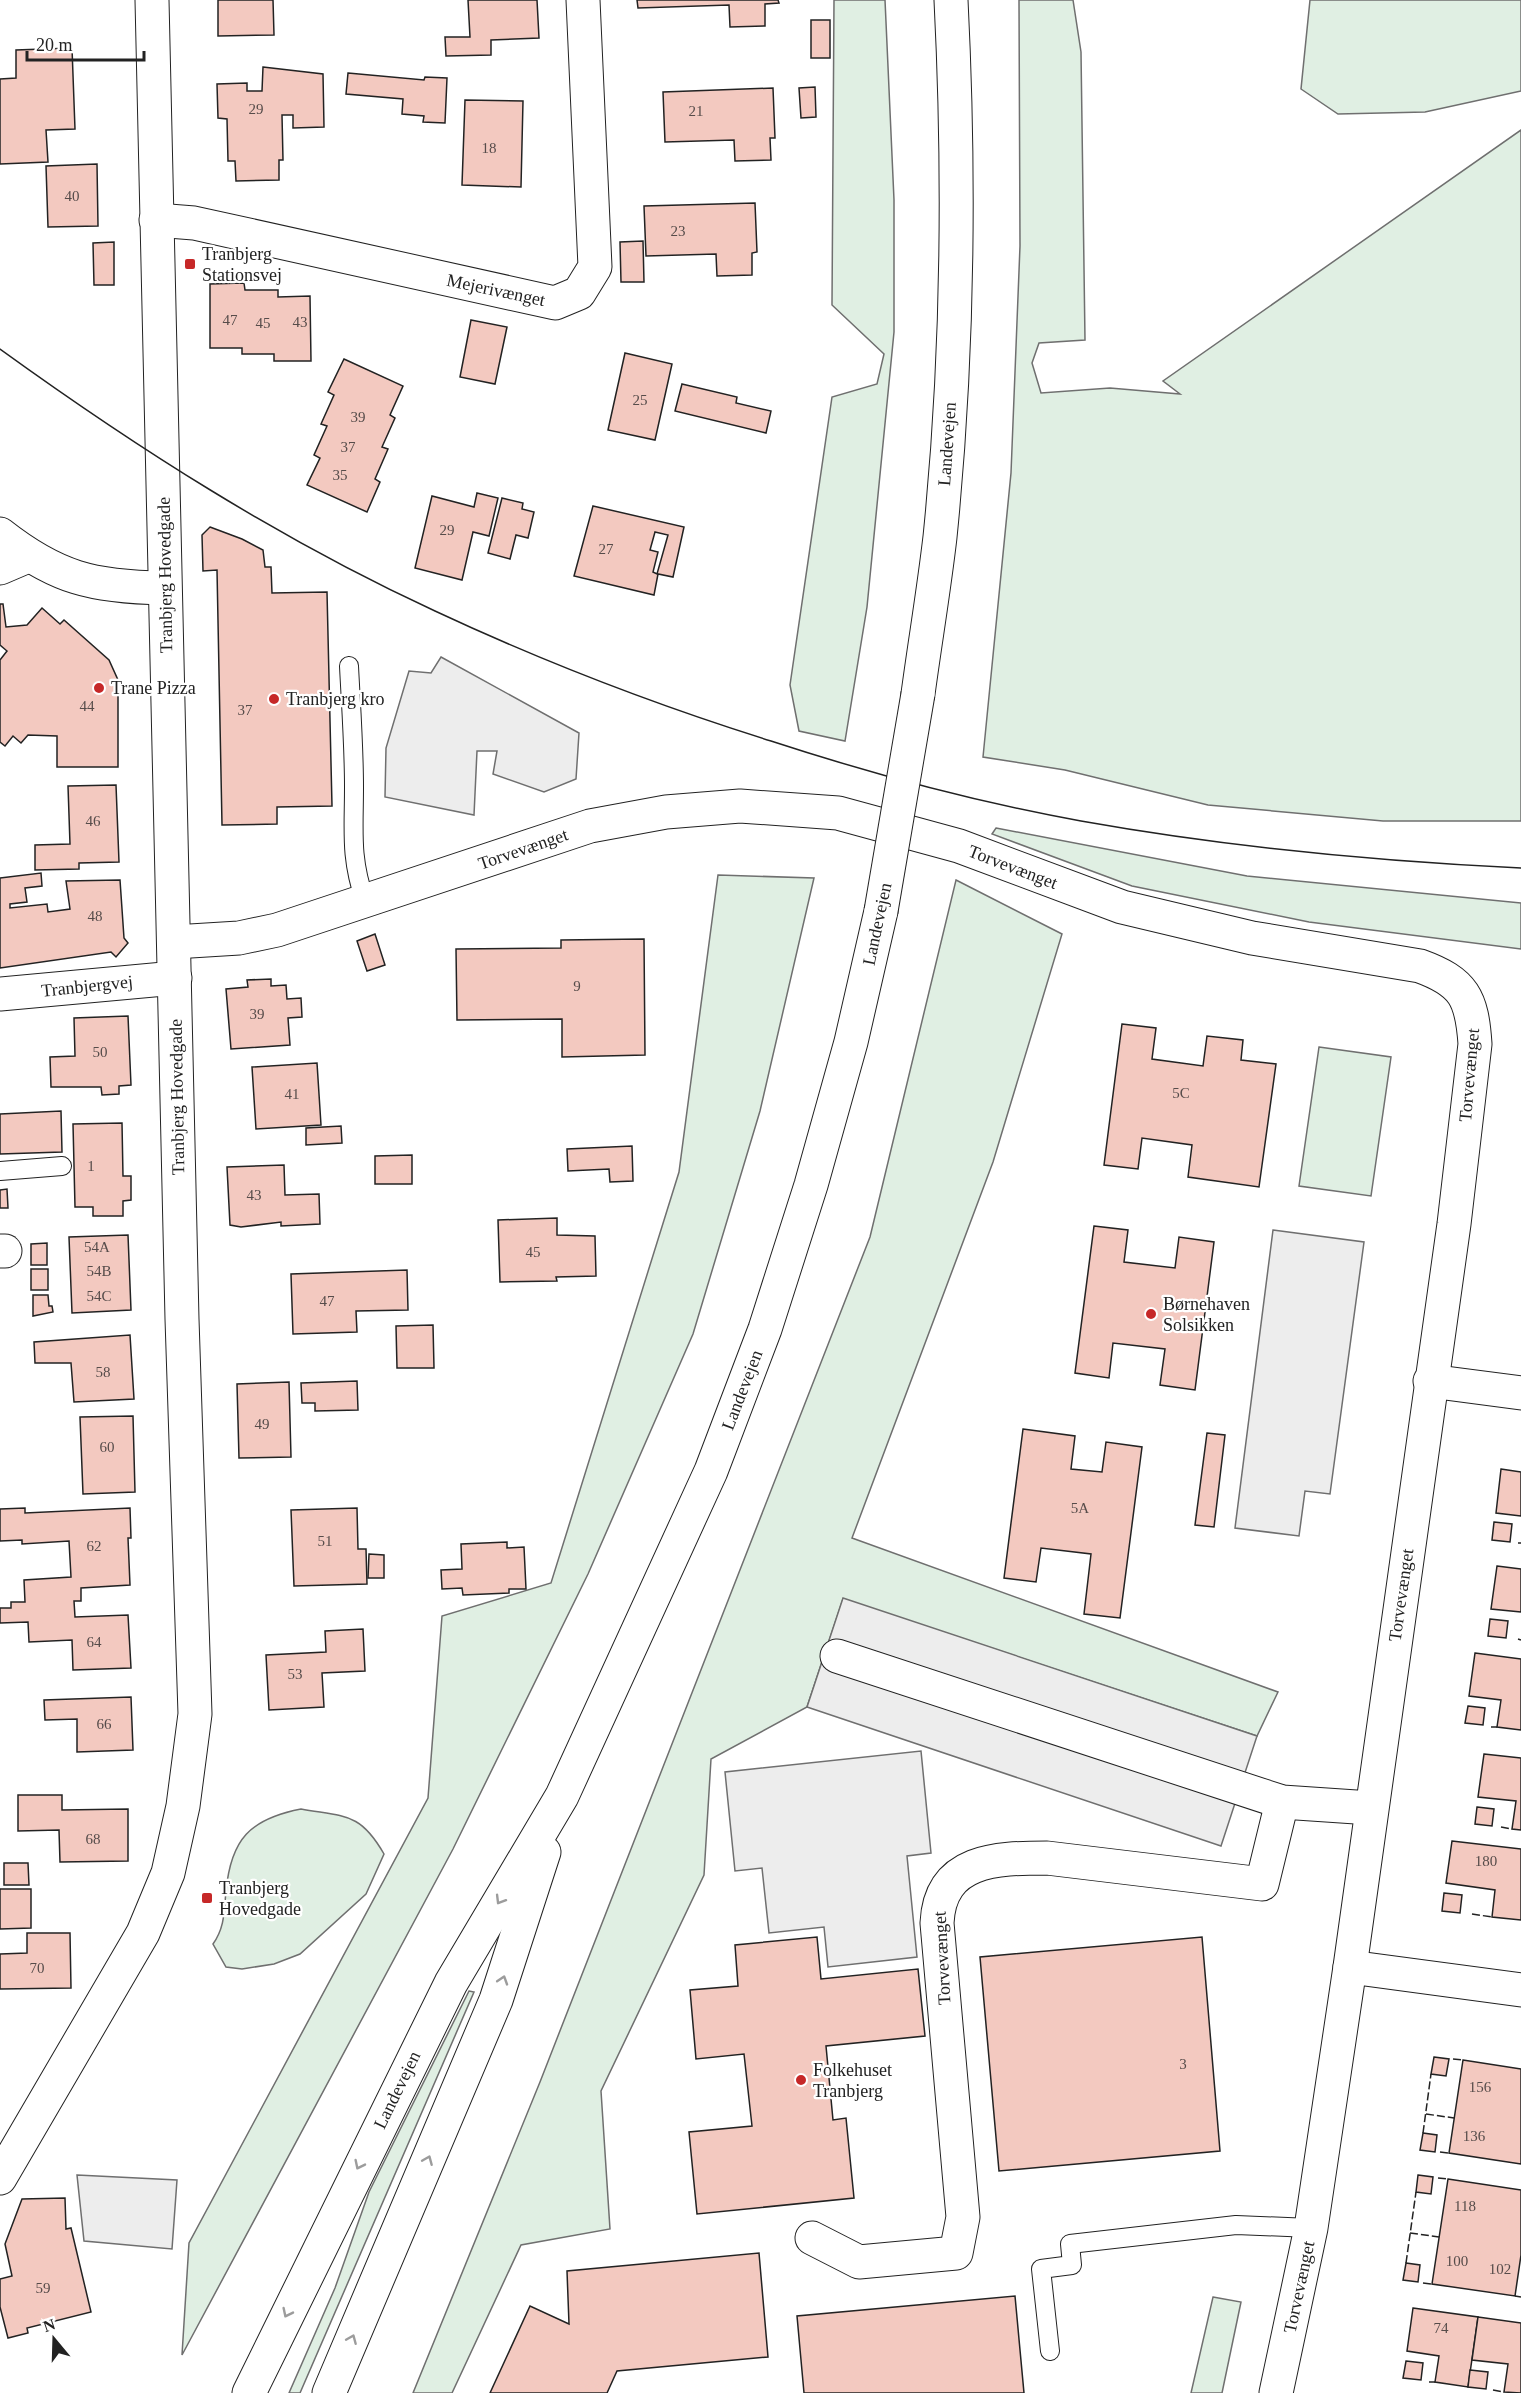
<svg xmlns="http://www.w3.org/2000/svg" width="1521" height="2393" viewBox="0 0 1521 2393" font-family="Georgia,serif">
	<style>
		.green { fill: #e0efe3; stroke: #6f6f6f; stroke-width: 1.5 }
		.parking { fill: #ededed; stroke: #6f6f6f; stroke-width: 1.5 }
		.building { fill: #f3c9c0; stroke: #222; stroke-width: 1.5; fill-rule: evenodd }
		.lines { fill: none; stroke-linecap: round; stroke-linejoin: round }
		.lane-casing { stroke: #222; stroke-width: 20 }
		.street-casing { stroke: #222; stroke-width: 35 }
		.secondary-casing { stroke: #222; stroke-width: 35 }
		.lane { stroke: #fff; stroke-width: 18 }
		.street { stroke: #fff; stroke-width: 33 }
		.secondary { stroke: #fff; stroke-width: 33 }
		.tram { stroke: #222; stroke-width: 1.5 }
		.secondary-bridge-casing { stroke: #222; stroke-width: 35; stroke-linecap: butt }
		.secondary-bridge { stroke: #fff; stroke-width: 33 }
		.fence { stroke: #222; stroke-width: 1.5; stroke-dasharray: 8 3; stroke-linecap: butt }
		.oneway { stroke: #9c9c9c }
		.poi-dot { fill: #c62828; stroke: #fff; stroke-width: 2 }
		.labels { text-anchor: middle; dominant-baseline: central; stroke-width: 4.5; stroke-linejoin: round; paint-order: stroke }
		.number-label { font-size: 15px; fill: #564c4a }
		.poi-label { font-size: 18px; fill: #222; stroke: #fff; text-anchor: start }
		.street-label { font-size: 18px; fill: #222; stroke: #fff }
	</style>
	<rect width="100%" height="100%" fill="#fff"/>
	<g class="green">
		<path d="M834 0H885L894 200V332L867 607 845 741 799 731 790 685 832 397 877 384 884 354 832 305Z"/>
		<path d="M1019 0H1073L1081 52 1085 340 1039 343 1032 363 1041 393 1110 388 1180 394 1163 381 1521 130V821H1383L1208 805 1065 770 983 757 1011 473 1020 246Z"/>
		<path d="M1310 0H1521V91L1425 112 1338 114 1301 89Z"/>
		<path d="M996 828 1247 876 1521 903V949L1309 922 1132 886 992 834Z"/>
		<path d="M718 875 814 878 760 1111 693 1334 588 1574 453 1849 182 2355 189 2243 428 1798 442 1616 551 1583 679 1172Z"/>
		<path d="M956 880 1062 934 993 1162 852 1538 1278 1692 1257 1736 843 1599 807 1707 711 1759 704 1875 601 2091 610 2229 521 2245 452 2393H413L540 2082 870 1237Z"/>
		<path d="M1319 1047 1391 1057 1371 1196 1299 1186Z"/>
		<path d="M301 1809C345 1817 360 1812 384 1854L366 1894 300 1954 274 1964 242 1969 226 1967 213 1944C225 1927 224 1911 226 1891 231 1839 250 1819 301 1809Z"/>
		<path d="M469 1991 474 1992 300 2393H289L335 2288 369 2192Z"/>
		<path d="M1213 2297 1241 2302 1222 2393H1191Z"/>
	</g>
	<g class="parking">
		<path d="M441 657 579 733 576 779 544 792 493 774 497 751H477L474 815 385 797 386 748 409 671 431 673Z"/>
		<path d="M1273 1230 1364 1242 1330 1494 1305 1491 1299 1536 1235 1528Z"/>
		<path d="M843 1598 1257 1736 1221 1846 807 1707Z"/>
		<path d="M921 1751 931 1853 907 1856 917 1957 828 1967 824 1927 769 1933 762 1868 735 1871 725 1772Z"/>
		<path d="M77 2175 177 2180 172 2249 84 2241Z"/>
	</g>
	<g class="building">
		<path d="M218 0H273L274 35 218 36Z"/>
		<path d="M468 0H537L539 38 491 40V55L446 56 445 37H470Z"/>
		<path d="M637 0H778L779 3 765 4V26L730 27 729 5 638 8Z"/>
		<rect x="811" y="20" width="19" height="38"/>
		<path d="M72 48 75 129 46 130 48 162 0 164V79L16 78V50Z"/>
		<path d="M263 67 323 74 324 127 293 128V115H282L283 160H279V180L236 181 235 161H228L227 119 218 118 217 84 247 83V91H262Z"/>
		<path d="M348 73 424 80 425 77 447 78 445 123 423 122 424 116 402 114 403 99 346 94Z"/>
		<path d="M815 87 816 117 801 118 799 88Z"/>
		<path d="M773 88 775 138H770L771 160 735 161 734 140 665 142 663 92Z"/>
		<path d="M465 100 523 101 521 187 462 185Z"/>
		<path d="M97 164 98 226 48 227 46 166Z"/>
		<path d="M755 203 757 252 752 253V275L717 276 716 254 646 256 644 206Z"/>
		<path d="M643 241 644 282H621L620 242Z"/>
		<path d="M114 242V285H94L93 243Z"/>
		<path d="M244 283 245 290H278V297L310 296 311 361H274V354H242V348H210V284Z"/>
		<path d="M471 320 507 327 495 384 460 377Z"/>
		<path d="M625 353 672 364 655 440 608 430Z"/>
		<path d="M344 359 403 386 390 415 395 418 382 447 388 449 375 479 380 482 367 512 307 485 320 458 314 455 327 426 321 424 334 395 328 392Z"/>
		<path d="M682 384 737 397 736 403 771 411 766 433 675 411Z"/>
		<path d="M477 493 498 498 489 536 473 532 462 580 415 568 432 496 474 507Z"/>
		<path d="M502 498 523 503 522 509 534 512 528 538 516 535 510 559 488 553Z"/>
		<path d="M593 506 684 527 673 577 658 574 654 595 574 576ZM655 532 668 535 657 574 653 572 658 552 650 550Z"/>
		<path d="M210 527 242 539 263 550 265 567H271L272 593 327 592 332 806 277 807V824L222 825 217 570 203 571 202 535Z"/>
		<path d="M0 604H3L6 627 27 625 42 608 60 624 64 620 109 660 118 680V767H57V736L28 735 21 743 13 736 5 746 0 742V660L7 651 0 645Z"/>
		<path d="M116 785 119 862 79 863V869L35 870V845L70 844 68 786Z"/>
		<path d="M41 873 42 886 25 888 27 902 10 904V908L47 904 48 912 70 909 66 881 120 880 124 938 128 943 116 957 111 952 0 968V878Z"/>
		<path d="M375 934 385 965 367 971 357 941Z"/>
		<path d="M644 939 645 1055 562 1057V1019L457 1020 456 949 561 948V940Z"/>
		<path d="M271 979V986L286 985 287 999 301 998 302 1017 288 1018 290 1045 231 1049 226 989 248 987 247 980Z"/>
		<path d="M128 1016 131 1085 119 1086V1094L102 1095 101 1087H51L50 1057 75 1056 74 1018Z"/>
		<path d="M1122 1024 1156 1028 1152 1059 1203 1066 1207 1036 1243 1040 1241 1060 1276 1064 1259 1187 1188 1177 1192 1145 1142 1138 1138 1169 1104 1165Z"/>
		<path d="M317 1063 321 1125 256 1129 252 1067Z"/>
		<path d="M61 1111 62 1152 0 1154V1114Z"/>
		<path d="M122 1123 123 1176H131V1200L123 1201V1216H93V1207H75L73 1124Z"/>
		<path d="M341 1126 342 1143 306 1145V1128Z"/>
		<path d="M632 1146 633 1181 610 1182 609 1169 568 1171 567 1149Z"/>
		<path d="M412 1155V1184H375V1156Z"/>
		<path d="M284 1165 285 1195 319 1194 320 1224 281 1226V1222L241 1227 230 1225 227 1167Z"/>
		<path d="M7 1189 8 1208H0V1190Z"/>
		<path d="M557 1218V1235L595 1236 596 1276 556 1277 557 1281 500 1282 498 1220Z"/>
		<path d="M1094 1226 1128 1230 1124 1262 1175 1268 1179 1237 1214 1242 1195 1390 1160 1385 1165 1349 1113 1343 1109 1378 1075 1373Z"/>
		<path d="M128 1235 131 1310 72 1313 69 1237Z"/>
		<path d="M47 1243V1265H31V1244Z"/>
		<rect x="31" y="1269" width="17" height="21"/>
		<path d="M407 1270 408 1310 356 1311 357 1332 293 1334 291 1274Z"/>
		<path d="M33 1295H48L49 1306H52L53 1312 33 1316Z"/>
		<path d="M433 1325 434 1368H397L396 1326Z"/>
		<path d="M130 1335 134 1399 74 1402 71 1363H35L34 1342Z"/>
		<path d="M357 1381 358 1410 315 1411V1403H302L301 1383Z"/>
		<path d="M289 1382 291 1457 239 1458 237 1384Z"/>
		<path d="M133 1416 135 1492 83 1494 80 1417Z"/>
		<path d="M1023 1429 1075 1436 1071 1469 1102 1472 1106 1442 1142 1447 1120 1618 1084 1614 1091 1554 1041 1548 1036 1582 1004 1578Z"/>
		<path d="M1207 1433 1225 1435 1214 1527 1195 1525Z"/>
		<path d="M1501 1469 1521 1472V1516L1496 1513Z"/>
		<path d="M25 1508V1513L130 1508 131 1538H128L130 1585 81 1588V1601H74L75 1617 128 1615 131 1668 73 1670 72 1640 29 1642 28 1622 0 1623V1608H11V1602H25L24 1580 71 1577 69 1541 22 1544V1540L0 1541V1509Z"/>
		<path d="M357 1508 358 1549H366L367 1584 294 1586 291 1510Z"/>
		<path d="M1494 1522 1512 1524 1510 1542 1492 1540Z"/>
		<path d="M507 1542V1548L524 1547 526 1589H509V1593L463 1595 462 1588 442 1589 441 1570 462 1569 461 1544Z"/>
		<path d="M369 1554 384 1555V1578H368Z"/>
		<path d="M1497 1566 1521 1569V1612L1491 1609Z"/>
		<path d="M1490 1619 1508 1621 1506 1638 1488 1636Z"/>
		<path d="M363 1629 365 1671 322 1673 324 1707 269 1710 266 1655 326 1652 325 1631Z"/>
		<path d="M1475 1653 1521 1659V1730L1497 1727 1501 1700 1469 1696Z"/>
		<path d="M131 1697 133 1750 77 1752V1719L45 1720 44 1700Z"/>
		<path d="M1468 1706 1485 1708 1483 1725 1465 1723Z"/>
		<path d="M1484 1754 1521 1758V1830L1512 1829 1516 1801 1478 1797Z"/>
		<path d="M18 1795H62V1810L128 1809V1861L60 1862 59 1830 18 1831Z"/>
		<path d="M1477 1807 1494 1809 1492 1826 1475 1824Z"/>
		<path d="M1452 1841 1521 1849V1920L1492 1917 1495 1890 1446 1883Z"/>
		<path d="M4 1863H28L29 1885H4Z"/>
		<path d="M0 1889H31V1928L0 1929Z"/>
		<path d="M1444 1893 1462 1895 1460 1913 1442 1911Z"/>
		<path d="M27 1933H70L71 1988 0 1989V1954L27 1953Z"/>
		<path d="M817 1937 821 1979 918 1969 925 2036 826 2046 833 2120 846 2118 854 2198 697 2214 689 2132 752 2126 744 2054 696 2059 690 1990 738 1986 735 1945Z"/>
		<path d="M1202 1937 1220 2151 999 2171 980 1957Z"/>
		<path d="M1434 2057 1449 2059 1446 2076 1431 2074Z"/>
		<path d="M1463 2060 1521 2069V2164L1449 2153Z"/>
		<path d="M1423 2133 1437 2135 1435 2152 1420 2150Z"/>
		<path d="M1418 2175 1433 2177 1431 2194 1416 2192Z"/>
		<path d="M1448 2179 1521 2190V2255L1515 2296 1432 2284Z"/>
		<path d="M65 2198 66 2229 71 2228 91 2312 27 2328 28 2333 8 2338 0 2307V2279L12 2276 5 2244 22 2199Z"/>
		<path d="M759 2253 768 2357 617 2371 607 2393H490L530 2306 569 2324 567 2271Z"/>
		<path d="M1406 2263 1420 2265 1418 2282 1403 2280Z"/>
		<path d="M1015 2296 1024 2393H804L797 2316Z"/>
		<path d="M1413 2308 1478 2317 1468 2387 1435 2382 1439 2356 1407 2351Z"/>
		<path d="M1478 2317 1521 2323V2393L1504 2392 1508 2364 1472 2360Z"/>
		<path d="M1406 2361 1423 2363 1421 2380 1403 2378Z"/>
		<path d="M1470 2370 1488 2372 1486 2389 1468 2387Z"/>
	</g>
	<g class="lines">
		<defs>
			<g id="lane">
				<path d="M349 666C351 706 354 747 354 787 354 832 350 857 365 901"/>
				<path d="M0 1171 62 1166"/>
				<path d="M1050 2351 1041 2269 1072 2265 1070 2244 1236 2225 1311 2228"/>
			</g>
			<g id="street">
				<path d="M156 220 194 223 555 303 579 293 595 267 583 0"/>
				<path d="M0 534C56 578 93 587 164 588"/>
				<path d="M0 568 28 556"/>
				<path d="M174 942 239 938 277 930 590 826 666 812 740 806 838 813 959 846 1122 907 1252 938 1420 966C1464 982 1472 998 1475 1044L1454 1224 1350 1967 1311 2228 1276 2393"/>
				<path d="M0 994 175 978"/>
				<path d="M0 1251H5"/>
				<path d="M1430 1381 1521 1393"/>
				<path d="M837 1656 1282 1802 1371 1808"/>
				<path d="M1350 1967 1521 1990"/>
				<path d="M812 2238 859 2262 956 2253 963 2217 937 1923C940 1859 996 1858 1047 1858L1262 1884 1282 1802"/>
			</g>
			<g id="secondary">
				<path d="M918 694C925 642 934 589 940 537 958 359 960 179 951 0"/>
				<path d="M0 2178 143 1933 168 1873 183 1806 195 1714 182 1319 152 0"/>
				<path d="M249 2393 451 1983 562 1796 711 1471 765 1329 811 1185 851 1042 881 911"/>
				<path d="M329 2393 496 2000 544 1852"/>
			</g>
		</defs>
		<use href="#lane" class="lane-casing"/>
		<use href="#street" class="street-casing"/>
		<use href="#secondary" class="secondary-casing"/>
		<use href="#lane" class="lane"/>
		<use href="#street" class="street"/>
		<use href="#secondary" class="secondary"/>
		<path class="tram" d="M0 349C137 448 281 540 435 611 544 662 656 705 771 741 872 774 976 802 1081 821 1227 847 1373 861 1521 868"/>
		<defs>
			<path id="secondary-bridge" d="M881 911 918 694"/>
		</defs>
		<use href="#secondary-bridge" class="secondary-bridge-casing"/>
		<use href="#secondary-bridge" class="secondary-bridge"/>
		<g class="fence">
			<path d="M1518 1543H1521"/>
			<path d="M1518 1639 1521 1640"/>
			<path d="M1491 1727H1497"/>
			<path d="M1501 1827 1512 1829"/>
			<path d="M1472 1914 1492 1917"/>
			<path d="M1453 2059 1463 2060"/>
			<path d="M1426 2114 1454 2118"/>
			<path d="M1423 2133 1431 2074"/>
			<path d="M1440 2152 1449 2153"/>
			<path d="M1438 2178 1448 2179"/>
			<path d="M1410 2233 1439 2237"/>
			<path d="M1406 2263 1416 2192"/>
			<path d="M1423 2283 1432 2284"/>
			<path d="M1515 2296 1521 2297"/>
			<path d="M1429 2382H1435"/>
			<path d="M1493 2390 1504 2392"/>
		</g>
	</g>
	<defs><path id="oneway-chevron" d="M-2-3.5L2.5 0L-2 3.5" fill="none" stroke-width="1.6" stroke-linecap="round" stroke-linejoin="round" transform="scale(1.5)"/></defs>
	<g class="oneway">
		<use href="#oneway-chevron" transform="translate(500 1900) rotate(121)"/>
		<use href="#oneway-chevron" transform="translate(503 1980) rotate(-72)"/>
		<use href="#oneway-chevron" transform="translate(428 2160) rotate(-67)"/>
		<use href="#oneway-chevron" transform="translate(359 2165) rotate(116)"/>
		<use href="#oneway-chevron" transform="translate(287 2313) rotate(116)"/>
		<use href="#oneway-chevron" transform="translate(352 2339) rotate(-67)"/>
	</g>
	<g class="poi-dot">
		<rect x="184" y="258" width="12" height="12" rx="3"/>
		<circle cx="99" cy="688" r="6"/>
		<circle cx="274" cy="699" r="6"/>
		<circle cx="1151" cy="1314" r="6"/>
		<rect x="201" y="1892" width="12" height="12" rx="3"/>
		<circle cx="801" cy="2080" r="6"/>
	</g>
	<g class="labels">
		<g class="number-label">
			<text x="256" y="109">29</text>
			<text x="696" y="111">21</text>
			<text x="489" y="148">18</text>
			<text x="72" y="196">40</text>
			<text x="678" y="231">23</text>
			<text x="230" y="320">47</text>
			<text x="300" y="322">43</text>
			<text x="263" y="323">45</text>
			<text x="640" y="400">25</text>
			<text x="358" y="417">39</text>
			<text x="348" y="447">37</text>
			<text x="340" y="475">35</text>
			<text x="447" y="530">29</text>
			<text x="606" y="549">27</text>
			<text x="87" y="706">44</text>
			<text x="245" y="710">37</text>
			<text x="93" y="821">46</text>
			<text x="95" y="916">48</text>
			<text x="577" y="986">9</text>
			<text x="257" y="1014">39</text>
			<text x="100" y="1052">50</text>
			<text x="1181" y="1093">5C</text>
			<text x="292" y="1094">41</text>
			<text x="91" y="1166">1</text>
			<text x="254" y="1195">43</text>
			<text x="97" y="1247">54A</text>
			<text x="533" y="1252">45</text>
			<text x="99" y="1271">54B</text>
			<text x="99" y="1296">54C</text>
			<text x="327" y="1301">47</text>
			<text x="103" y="1372">58</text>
			<text x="262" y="1424">49</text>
			<text x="107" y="1447">60</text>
			<text x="1080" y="1508">5A</text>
			<text x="325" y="1541">51</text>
			<text x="94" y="1546">62</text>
			<text x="94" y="1642">64</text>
			<text x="295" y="1674">53</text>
			<text x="104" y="1724">66</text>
			<text x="93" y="1839">68</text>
			<text x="1486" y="1861">180</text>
			<text x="37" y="1968">70</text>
			<text x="1183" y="2064">3</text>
			<text x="1480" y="2087">156</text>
			<text x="1474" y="2136">136</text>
			<text x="1465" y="2206">118</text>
			<text x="1457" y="2261">100</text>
			<text x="1500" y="2269">102</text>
			<text x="43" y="2288">59</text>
			<text x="1441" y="2328">74</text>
		</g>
		<g class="poi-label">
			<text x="202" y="254">Tranbjerg<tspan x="202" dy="21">Stationsvej</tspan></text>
			<text x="111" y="688">Trane Pizza</text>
			<text x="286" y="699">Tranbjerg kro</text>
			<text x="1163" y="1304">Børnehaven<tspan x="1163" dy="21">Solsikken</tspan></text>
			<text x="219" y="1888">Tranbjerg<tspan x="219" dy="21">Hovedgade</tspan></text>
			<text x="813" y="2070">Folkehuset<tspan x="813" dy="21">Tranbjerg</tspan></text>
		</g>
		<g class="street-label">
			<text transform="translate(496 290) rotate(12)">Mejerivænget</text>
			<text transform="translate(947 444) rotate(-86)">Landevejen</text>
			<text transform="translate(165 575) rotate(-91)">Tranbjerg Hovedgade</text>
			<text transform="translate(523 849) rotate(-19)">Torvevænget</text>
			<text transform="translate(1013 867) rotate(21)">Torvevænget</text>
			<text transform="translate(877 924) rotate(-78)">Landevejen</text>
			<text transform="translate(87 986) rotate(-6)">Tranbjergvej</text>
			<text transform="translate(1469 1075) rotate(-85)">Torvevænget</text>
			<text transform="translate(177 1097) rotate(-91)">Tranbjerg Hovedgade</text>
			<text transform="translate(742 1390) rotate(-69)">Landevejen</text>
			<text transform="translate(1401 1595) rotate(-82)">Torvevænget</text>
			<text transform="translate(942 1958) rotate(-93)">Torvevænget</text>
			<text transform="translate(397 2090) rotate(-64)">Landevejen</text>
			<text transform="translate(1299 2287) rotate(-78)">Torvevænget</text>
		</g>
	</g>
	<g transform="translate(54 2339) rotate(341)" stroke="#ffffff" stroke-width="4.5" paint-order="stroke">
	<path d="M0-4.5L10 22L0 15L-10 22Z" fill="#222222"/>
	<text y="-9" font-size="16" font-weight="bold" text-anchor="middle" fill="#222222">N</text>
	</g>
	<path d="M27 51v9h117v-9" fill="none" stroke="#222222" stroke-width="3"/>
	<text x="36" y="51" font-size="18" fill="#222222" stroke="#ffffff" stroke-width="4.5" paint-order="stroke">20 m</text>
</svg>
